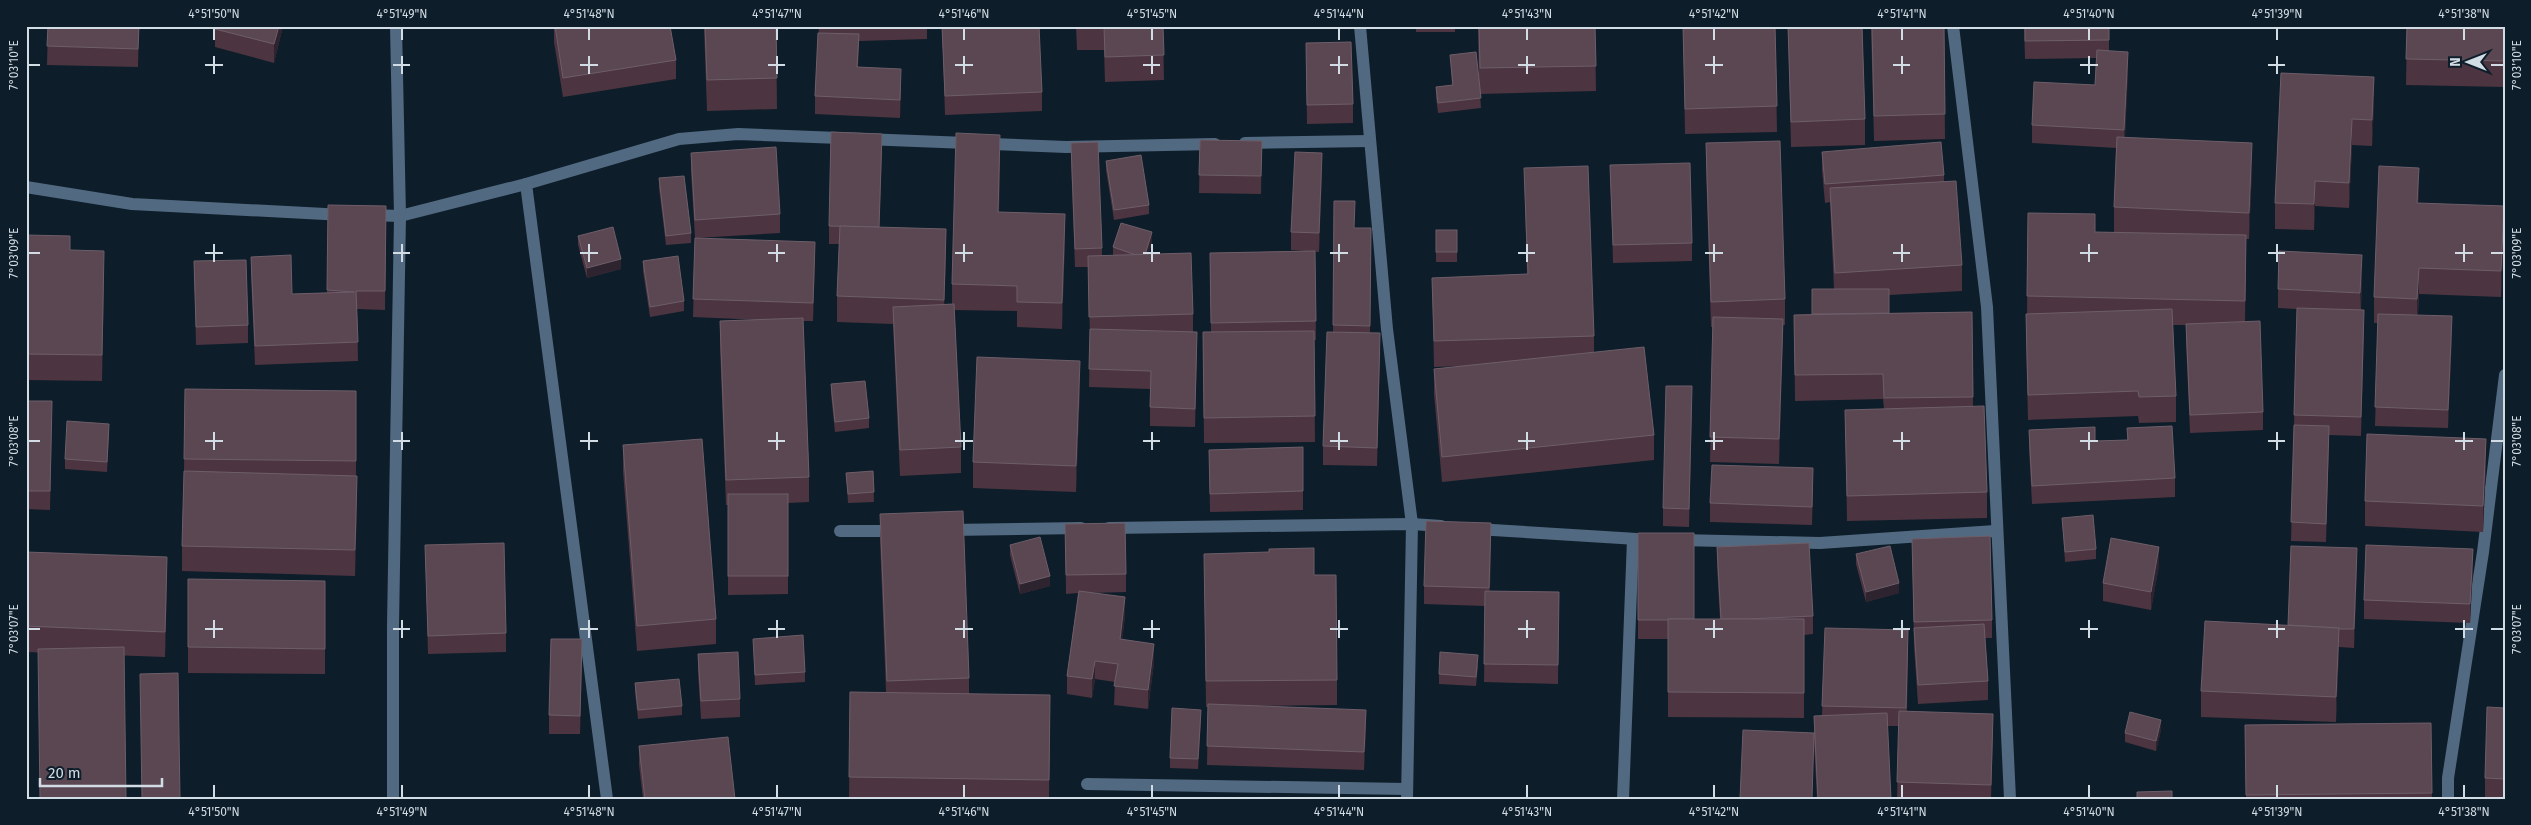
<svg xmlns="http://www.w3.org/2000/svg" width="2531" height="825" viewBox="0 0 2531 825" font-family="'Fira Sans',sans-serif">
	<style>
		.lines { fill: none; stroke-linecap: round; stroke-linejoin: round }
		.minor { stroke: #516a81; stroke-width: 12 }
		.wall { fill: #4c3540 }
		.shaded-wall { fill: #2d2430 }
		.building { fill: #5a4752; stroke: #6d5e69 }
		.ticks { fill: none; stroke: #d2dce4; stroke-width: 2 }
		.neatline { fill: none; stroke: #d2dce4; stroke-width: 2 }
		.ticks-label { font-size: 12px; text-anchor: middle; fill: #d2dce4 }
	</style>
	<rect width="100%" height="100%" fill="#0e1d2a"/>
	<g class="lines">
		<g class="minor">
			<path d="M1360 26 1387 329 1412 524 1407 799"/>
			<path d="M1953 26 1987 307 2010 799"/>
			<path d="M1245 143 1370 141"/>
			<path d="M526 184 607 799"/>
			<path d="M26 187 132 204 344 215"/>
			<path d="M369 215 400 216 526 184 679 139 738 134 1066 147 1215 144"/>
			<path d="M1109 528 1412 524 1441 526"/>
			<path d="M1476 529 1653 540"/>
			<path d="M949 530 1081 528"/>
			<path d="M840 531H896"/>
			<path d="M1678 540 1820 543 1995 531"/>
			<path d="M1087 784 1407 789"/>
			<path d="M393 799V625L400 216 396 26"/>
			<path d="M1623 799 1633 539"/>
			<path d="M2448 799V778L2483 552 2505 375"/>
		</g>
	</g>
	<g class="wall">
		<path d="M48 26H139L138 67 47 65Z"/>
		<path d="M283 26 274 63 215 47V29Z"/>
		<path d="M554 26H670L676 60V79L563 97 554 42Z"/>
		<path d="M704 26H776L777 109 707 111Z"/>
		<path d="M819 26H927V39L859 41 858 67 901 87 900 118 815 114V96Z"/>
		<path d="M942 26 1042 92V111L945 115Z"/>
		<path d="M1076 26H1163L1164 80 1105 82 1104 50H1077Z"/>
		<rect x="1416" y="26" width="39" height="6"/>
		<path d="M1478 26H1595L1596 91 1480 94 1481 108 1438 113 1436 97V87L1452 85 1450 55 1479 85Z"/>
		<path d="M1683 26H1775L1777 132 1685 134Z"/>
		<path d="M1788 26H1862L1865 119V145L1791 147Z"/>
		<path d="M1871 26H1944L1945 139 1874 141Z"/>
		<path d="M2024 26H2109V51L2128 71 2125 137 2252 169 2249 239H2246L2245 322 2263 412V430L2190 433 2186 342V325H2173L2176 396V422L2139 423 2138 416 2028 420 2026 340V314H2027L2028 213 2095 232H2114V207L2116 148 2032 143V125L2095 85 2096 58 2025 59Z"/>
		<path d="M2407 26H2505V87L2406 85Z"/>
		<path d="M1306 43 1353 104V123L1307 124Z"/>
		<path d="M2281 73 2374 103 2372 146 2352 145 2349 208 2315 206 2314 230 2275 229V203Z"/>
		<path d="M1200 140 1262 141 1261 194 1199 193Z"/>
		<path d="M1071 143 1102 248V256H1113V247L1152 242 1148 255 1193 314V332L1197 350 1195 427 1150 426V389L1089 387 1090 336 1088 267H1075L1071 162Z"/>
		<path d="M1706 143 1785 299V325H1783L1779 464 1710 462 1713 327H1711L1706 168Z"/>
		<path d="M882 152 879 227 946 255 944 304H952V284L1000 160 999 213 1065 239 1062 329 1017 327V311L954 310 961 447V473L900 476 893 324 837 322V296L839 244H829V226Z"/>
		<path d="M1822 152 1944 175V181L1962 265V291L1889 295V313L1972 312 1973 406 1987 492V518L1847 521 1845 410 1884 409 1883 399 1795 401 1794 315 1812 314 1834 289 1830 202 1825 203 1822 170Z"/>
		<path d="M691 153 780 214V233L697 238 815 260 813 321H803L809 477V502L788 503V594L728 595V505H726L720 346V321L760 320 693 317 695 238 691 171Z"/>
		<path d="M1106 161 1149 205V214L1114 220 1106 170Z"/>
		<path d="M1610 165 1692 243V261L1613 263Z"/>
		<path d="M1524 168 1594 336V352L1654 435V460L1442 482 1434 394V369L1464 366 1434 367 1432 278 1527 274Z"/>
		<path d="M1322 172 1319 252 1291 250V232Z"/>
		<path d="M659 178 691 233V243L666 245 659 188Z"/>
		<path d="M2419 194 2418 203 2504 232 2501 297 2419 294 2418 315 2452 335 2448 428 2375 426 2378 323H2374V297Z"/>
		<path d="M1334 201 1354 228H1371L1370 333 1380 352 1377 466 1323 465V446L1333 332Z"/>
		<path d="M328 205 386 206 385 310 357 309 358 361 255 365 251 275V257L292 294 327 293Z"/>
		<rect x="1436" y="230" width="21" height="32"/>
		<path d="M26 235 70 250 104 277 102 381 26 380Z"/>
		<path d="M578 236 621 269 587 278 578 245Z"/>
		<path d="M1315 251 1316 340H1314L1315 442 1204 443 1203 332H1211L1210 253Z"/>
		<path d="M194 261 248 325V343L196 345Z"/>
		<path d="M643 261 684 301V311L650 317 643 271Z"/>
		<path d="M2362 273 2361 310 2364 329 2361 436 2329 435 2326 542 2291 541 2297 309 2278 308V289Z"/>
		<path d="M831 384 869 418V428L835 432 831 394Z"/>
		<path d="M1080 386 1076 492 973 488V462Z"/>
		<path d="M185 389 356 391V476L357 501 355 576 182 571V546L184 471Z"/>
		<path d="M26 401 52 419 50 510 26 509Z"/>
		<path d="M1692 405 1689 527 1663 526V508Z"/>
		<path d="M2127 428 2175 478V497L2032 504 2029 449V430L2095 441 2127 440Z"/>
		<path d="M109 434 107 472 65 469V459Z"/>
		<path d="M623 445 716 619V644L637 651 623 471Z"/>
		<path d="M1303 447V510L1210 512 1209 450Z"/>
		<path d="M2486 465 2483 532 2365 526V501Z"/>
		<path d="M873 471 874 502 848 503 846 473Z"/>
		<path d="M1813 487 1812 525 1710 522V503Z"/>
		<path d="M880 514 969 678V693L1050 720 1049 799H849L850 692H886L880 540Z"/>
		<path d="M2062 518 2096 549V559L2065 562Z"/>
		<path d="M1065 524 1126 574V592L1091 593 1125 616 1122 640 1154 663 1148 709 1114 705 1115 682 1095 679 1092 698 1067 694V676L1078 593 1066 594Z"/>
		<path d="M1638 533 1694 619H1720L1717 566V547L1813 616V634L1804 635V718L1668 717V639H1638Z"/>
		<path d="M1912 539 1992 620V638H1985L1988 681V700L1918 704 1914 646Z"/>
		<path d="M1491 541 1490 591 1559 592 1558 684 1484 682 1485 606 1424 604V586Z"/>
		<path d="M425 545 506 633V652L428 654Z"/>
		<path d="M1010 545 1050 586 1020 594 1010 555Z"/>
		<path d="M26 552 167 583 165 657 26 652Z"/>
		<path d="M1204 554 1314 575 1337 680V705L1257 706 1366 728 1364 770 1207 765 1208 707H1206Z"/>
		<path d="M1856 554 1899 593 1866 602 1856 564Z"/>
		<path d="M2159 565 2151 610 2103 601V583Z"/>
		<path d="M2357 566 2354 648 2339 647 2336 722 2201 717V691L2288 625Z"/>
		<path d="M2473 568 2470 623 2364 619V600Z"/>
		<path d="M188 579 325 581V674L188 673Z"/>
		<path d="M1825 628 1908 648 1907 711 1993 732 1991 799H1897L1899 726H1887L1891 799H1817L1814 742V716H1822Z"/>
		<path d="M753 639 805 672V682L755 685Z"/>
		<path d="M698 654 740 699V717L701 719 698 672Z"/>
		<path d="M582 658 580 734H549V715Z"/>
		<path d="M1478 665 1476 686 1439 684V674Z"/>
		<path d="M635 683 682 706V715L638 719 635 692Z"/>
		<path d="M2505 708V797H2485V778Z"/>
		<path d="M1201 720 1198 769 1170 768V758Z"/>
		<path d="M2431 723 2432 799H2246L2245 725Z"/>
		<path d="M2161 730 2156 751 2125 742V733Z"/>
		<path d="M639 746 735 799H643L639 765Z"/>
	</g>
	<g class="shaded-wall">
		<path d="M279 26H283L274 63V44Z"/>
		<path d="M2128 52V71L2124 148V130Z"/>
		<path d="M901 69V87L900 118V100Z"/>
		<path d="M2374 77V103L2372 146V120Z"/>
		<path d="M2352 119V145L2349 208V183Z"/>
		<path d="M882 134V152L879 245V227Z"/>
		<path d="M1000 135V160L998 238V212Z"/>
		<path d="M2252 143V169L2249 239V213Z"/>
		<path d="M1322 153V172L1319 252V233Z"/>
		<path d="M2419 168V194L2417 229V203Z"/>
		<path d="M2315 181V206L2314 230V204Z"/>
		<path d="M2504 206V232L2501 297V271Z"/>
		<path d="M1065 214V239L1062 329V303Z"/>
		<path d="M946 229V255L944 325V300Z"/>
		<path d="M1152 232V242L1144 267V257Z"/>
		<path d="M2246 235V260L2245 326V301Z"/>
		<path d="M815 242V260L813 321V303Z"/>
		<path d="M104 251V277L102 381V355Z"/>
		<path d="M2362 255V273L2360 311V293Z"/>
		<path d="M621 259V269L587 278V268Z"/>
		<path d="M2419 268V294L2417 325V299Z"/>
		<path d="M2364 310V329L2361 436V417Z"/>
		<path d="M2452 316V335L2448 428V410Z"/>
		<path d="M1783 319V345L1779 464V439Z"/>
		<path d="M1197 332V350L1195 427V409Z"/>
		<path d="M1380 333V352L1377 466V448Z"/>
		<path d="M1080 361V386L1076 492V466Z"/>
		<path d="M1692 386V405L1689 527V509Z"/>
		<path d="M2329 426V445L2326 542V524Z"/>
		<path d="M2486 439V465L2483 532V506Z"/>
		<path d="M1813 468V487L1812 525V507Z"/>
		<path d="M357 476V501L355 576V550Z"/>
		<path d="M1491 523V541L1489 606V588Z"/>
		<path d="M2159 547V565L2151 610V592Z"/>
		<path d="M2357 548V566L2354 648V629Z"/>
		<path d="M2473 549V568L2470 623V604Z"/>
		<path d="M167 557V583L165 657V632Z"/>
		<path d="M1050 576V586L1020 594V584Z"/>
		<path d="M1899 583V593L1866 602V592Z"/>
		<path d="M1125 597V616L1120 658V639Z"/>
		<path d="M2339 628V653L2336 722V697Z"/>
		<path d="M582 639V658L580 734V716Z"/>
		<path d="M1154 644V663L1148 709V690Z"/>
		<path d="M1095 661V679L1092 698V679Z"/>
		<path d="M1201 710V720L1198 769V759Z"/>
		<path d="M1366 710V728L1364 770V752Z"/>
		<path d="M1993 714V732L1991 799V785Z"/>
		<path d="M2161 720V730L2156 751V741Z"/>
	</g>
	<g class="building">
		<path d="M48 26H139L138 49 47 46Z"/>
		<path d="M216 26H279L274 44 215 29Z"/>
		<path d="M555 26H670L676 60 563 78Z"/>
		<path d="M705 26H776L777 78 707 80Z"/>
		<path d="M942 26H1039L1042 92 945 96Z"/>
		<path d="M1104 26H1163L1164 55 1105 57Z"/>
		<path d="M1479 26H1595L1596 66 1480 68Z"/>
		<path d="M1683 26H1775L1777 106 1685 109Z"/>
		<path d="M1788 26H1862L1865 119 1791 122Z"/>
		<path d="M1872 26H1944L1945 114 1874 116Z"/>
		<path d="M2025 26H2109V40L2025 41Z"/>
		<path d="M2407 26H2505V61L2406 59Z"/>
		<path d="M818 33 859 34 857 67 901 69 900 100 815 96Z"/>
		<path d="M1351 42 1353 104 1307 105 1306 43Z"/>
		<path d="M2097 50 2128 52 2124 130 2032 125 2034 82 2095 85Z"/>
		<path d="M1476 52 1481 98 1438 103 1436 87 1453 85 1450 55Z"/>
		<path d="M2281 73 2374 77 2372 120 2352 119 2349 183 2315 181 2314 204 2275 203Z"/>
		<path d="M831 132 882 134 879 227 829 226Z"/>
		<path d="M956 133 1000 135 998 212 1065 214 1062 303 1017 302V286L952 284Z"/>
		<path d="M2117 137 2252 143 2249 213 2114 207Z"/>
		<path d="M1200 140 1262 141 1261 176 1199 175Z"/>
		<path d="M1780 141 1785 299 1711 302 1706 143Z"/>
		<path d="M1098 142 1102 248 1075 249 1071 143Z"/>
		<path d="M1941 142 1944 175 1825 184 1822 152Z"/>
		<path d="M776 147 780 214 695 220 691 153Z"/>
		<path d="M1295 152 1322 153 1319 233 1291 232Z"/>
		<path d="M1141 155 1149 205 1114 210 1106 161Z"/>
		<path d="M1690 163 1692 243 1613 245 1610 165Z"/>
		<path d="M1588 166 1594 336 1434 341 1432 278 1528 274 1524 168Z"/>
		<path d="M2379 166 2419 168 2417 203 2504 206 2501 271 2419 268 2417 299 2374 297Z"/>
		<path d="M684 176 691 233 666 236 659 178Z"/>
		<path d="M1956 181 1962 265 1835 273 1830 188Z"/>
		<path d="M1334 201H1355L1354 228H1371L1370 326 1333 325Z"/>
		<path d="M328 205 386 206 385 291H356L358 342 255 346 251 257 291 255 292 294 354 292 327 290Z"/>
		<path d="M2028 213 2095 214V232L2246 235 2245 301 2027 296Z"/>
		<path d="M1121 223 1152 232 1145 255H1136L1113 247Z"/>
		<path d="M840 226 946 229 944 300 837 296Z"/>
		<path d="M613 227 621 259 587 268 578 236Z"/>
		<rect x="1436" y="230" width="21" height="22"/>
		<path d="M26 235 70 236V250L104 251 102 355 26 354Z"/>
		<path d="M695 238 815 242 813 303 693 299Z"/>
		<path d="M1315 251 1316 321 1211 323 1210 253Z"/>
		<path d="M2279 251 2362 255 2360 293 2278 289Z"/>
		<path d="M1191 253 1193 314 1089 317 1088 256Z"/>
		<path d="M678 256 684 301 650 307 643 261Z"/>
		<path d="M246 260 248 325 196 327 194 261Z"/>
		<path d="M1812 289H1889V313L1812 314Z"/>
		<path d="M954 304 961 447 900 450 893 307Z"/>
		<path d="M2297 308 2364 310 2361 417 2294 415Z"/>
		<path d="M2172 309 2176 396 2139 397 2138 391 2028 395 2026 314Z"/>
		<path d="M1972 312 1973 397 1884 398 1883 374 1795 375 1794 315Z"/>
		<path d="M2378 314 2452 316 2448 410 2375 407Z"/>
		<path d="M1713 317 1783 319 1779 439 1710 437Z"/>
		<path d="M803 318 809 477 726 480 720 321Z"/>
		<path d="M2260 321 2263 412 2190 415 2186 324Z"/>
		<path d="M1090 329 1197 332 1195 409 1150 407 1151 371 1089 369Z"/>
		<path d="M1314 331 1315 416 1204 418 1203 332Z"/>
		<path d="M1327 332 1380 333 1377 448 1323 446Z"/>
		<path d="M1644 347 1654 435 1442 457 1434 369Z"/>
		<path d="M977 357 1080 361 1076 466 973 462Z"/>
		<path d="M865 381 869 418 835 422 831 384Z"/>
		<path d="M1666 386H1692L1689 509 1663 508Z"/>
		<path d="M185 389 356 391V461L184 459Z"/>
		<path d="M26 401H52L50 491H26Z"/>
		<path d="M1984 406 1987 492 1847 496 1845 410Z"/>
		<path d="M67 421 109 424 107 462 65 459Z"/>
		<path d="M2294 425 2329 426 2326 524 2291 522Z"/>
		<path d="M2172 426 2175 478 2032 486 2029 430 2095 427V441L2128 440 2127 428Z"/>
		<path d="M2367 434 2486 439 2483 506 2365 501Z"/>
		<path d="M702 439 716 619 637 626 623 445Z"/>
		<path d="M1303 447V491L1210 494 1209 450Z"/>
		<path d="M1712 465 1813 468 1812 507 1710 503Z"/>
		<path d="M184 471 357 476 355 550 182 546Z"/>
		<path d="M873 471 874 492 848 494 846 473Z"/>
		<rect x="728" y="494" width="60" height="82"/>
		<path d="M963 511 969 678 887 681 880 514Z"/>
		<path d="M2093 515 2096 549 2065 552 2062 518Z"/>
		<path d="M1426 521 1491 523 1489 588 1424 586Z"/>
		<path d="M1125 523 1126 574 1066 575 1065 524Z"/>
		<path d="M1638 533H1694V619H1668V620H1638Z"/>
		<path d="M1990 536 1992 620 1914 622 1912 539Z"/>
		<path d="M1040 537 1050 576 1020 584 1010 545Z"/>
		<path d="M2111 538 2159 547 2151 592 2103 583Z"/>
		<path d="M504 543 506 633 428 636 425 545Z"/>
		<path d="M1809 543 1813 616 1746 619H1721L1717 547Z"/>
		<path d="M2366 545 2473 549 2470 604 2364 600Z"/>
		<path d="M1890 546 1899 583 1866 592 1856 554Z"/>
		<path d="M2291 546 2357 548 2354 629H2339V628L2288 625Z"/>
		<path d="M1314 548V575H1336L1337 680 1206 681 1204 554 1269 552V549Z"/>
		<path d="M26 552 167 557 165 632 26 626Z"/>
		<path d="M188 579 325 581V649L188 647Z"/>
		<path d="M1079 591 1125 597 1120 639 1154 644 1148 690 1114 686 1118 664 1095 661 1092 679 1067 676Z"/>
		<path d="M1485 591 1559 592 1558 665 1484 664Z"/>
		<path d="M1668 619H1804V693L1668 692Z"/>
		<path d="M2205 621 2339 628 2336 697 2201 691Z"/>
		<path d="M1984 624 1988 681 1918 685 1914 628Z"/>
		<path d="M1825 628 1908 630 1906 708 1822 706Z"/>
		<path d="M803 635 805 672 755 675 753 639Z"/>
		<path d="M551 639H582L580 716 549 715Z"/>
		<path d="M124 647 126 799H40L38 649Z"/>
		<path d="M738 652 740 699 701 701 698 654Z"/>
		<path d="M1440 652 1478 655 1476 677 1439 674Z"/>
		<path d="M178 673 180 799H142L140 674Z"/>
		<path d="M679 679 682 706 638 710 635 683Z"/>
		<path d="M850 692 1050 695 1049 780 849 777Z"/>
		<path d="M1208 704 1366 710 1364 752 1207 746Z"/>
		<path d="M2487 707 2505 708V779L2485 778Z"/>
		<path d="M1172 708 1201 710 1198 759 1170 758Z"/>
		<path d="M1899 711 1993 714 1991 785 1897 782Z"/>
		<path d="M2130 712 2161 720 2156 741 2125 733Z"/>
		<path d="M1887 713 1891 799H1818L1814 716Z"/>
		<path d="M2431 723 2432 793 2246 795 2245 725Z"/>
		<path d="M1743 730 1814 733 1812 799H1740Z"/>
		<path d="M728 737 735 799H645L639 746Z"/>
		<path d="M2172 791V799H2137V792Z"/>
	</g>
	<path class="ticks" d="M214 28V40M402 28V40M589 28V40M777 28V40M964 28V40M1152 28V40M1339 28V40M1527 28V40M1714 28V40M1902 28V40M2089 28V40M2277 28V40M2464 28V40M214 56V74M402 56V74M589 56V74M777 56V74M964 56V74M1152 56V74M1339 56V74M1527 56V74M1714 56V74M1902 56V74M2089 56V74M2277 56V74M28 65H40M205 65H223M393 65H410M580 65H598M768 65H785M955 65H973M1143 65H1160M1330 65H1348M1518 65H1535M1705 65H1723M1893 65H1910M2080 65H2098M2268 65H2285M2491 65H2504M214 244V262M402 244V262M589 244V262M777 244V262M964 244V262M1152 244V262M1339 244V262M1527 244V262M1714 244V262M1902 244V262M2089 244V262M2277 244V262M2464 244V262M28 253H40M205 253H223M393 253H410M580 253H598M768 253H785M955 253H973M1143 253H1160M1330 253H1348M1518 253H1535M1705 253H1723M1893 253H1910M2080 253H2098M2268 253H2285M2455 253H2473M2491 253H2504M214 432V450M402 432V450M589 432V450M777 432V450M964 432V450M1152 432V450M1339 432V450M1527 432V450M1714 432V450M1902 432V450M2089 432V450M2277 432V450M2464 432V450M28 441H40M205 441H223M393 441H410M580 441H598M768 441H785M955 441H973M1143 441H1160M1330 441H1348M1518 441H1535M1705 441H1723M1893 441H1910M2080 441H2098M2268 441H2285M2455 441H2473M2491 441H2504M214 620V638M402 620V638M589 620V638M777 620V638M964 620V638M1152 620V638M1339 620V638M1527 620V638M1714 620V638M1902 620V638M2089 620V638M2277 620V638M2464 620V638M28 629H40M205 629H223M393 629H410M580 629H598M768 629H785M955 629H973M1143 629H1160M1330 629H1348M1518 629H1535M1705 629H1723M1893 629H1910M2080 629H2098M2268 629H2285M2455 629H2473M2491 629H2504M214 785V798M402 785V798M589 785V798M777 785V798M964 785V798M1152 785V798M1339 785V798M1527 785V798M1714 785V798M1902 785V798M2089 785V798M2277 785V798M2464 785V798"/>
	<rect width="2531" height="825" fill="none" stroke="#0e1d2a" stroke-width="55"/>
	<g transform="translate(2468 62) rotate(270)" stroke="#0e1d2a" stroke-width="4" paint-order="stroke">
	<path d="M0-4L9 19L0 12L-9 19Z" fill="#d2dce4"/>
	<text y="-8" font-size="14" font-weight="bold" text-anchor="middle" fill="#d2dce4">N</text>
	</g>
	<path d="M40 778v8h122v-8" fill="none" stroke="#d2dce4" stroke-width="2.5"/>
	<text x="48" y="778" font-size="15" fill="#d2dce4" stroke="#0e1d2a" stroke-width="4" paint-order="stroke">20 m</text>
	<rect x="28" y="28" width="2476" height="770" class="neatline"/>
	<g class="ticks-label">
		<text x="214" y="18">4°51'50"N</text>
		<text x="402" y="18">4°51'49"N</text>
		<text x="589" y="18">4°51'48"N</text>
		<text x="777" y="18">4°51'47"N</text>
		<text x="964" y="18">4°51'46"N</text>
		<text x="1152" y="18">4°51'45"N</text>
		<text x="1339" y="18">4°51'44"N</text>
		<text x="1527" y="18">4°51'43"N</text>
		<text x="1714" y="18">4°51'42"N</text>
		<text x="1902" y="18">4°51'41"N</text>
		<text x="2089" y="18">4°51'40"N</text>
		<text x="2277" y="18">4°51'39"N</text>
		<text x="2464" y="18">4°51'38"N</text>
		<text transform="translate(2517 65) rotate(-90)" y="4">7°03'10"E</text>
		<text transform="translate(14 65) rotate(-90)" y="4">7°03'10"E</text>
		<text transform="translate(2517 253) rotate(-90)" y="4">7°03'09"E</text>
		<text transform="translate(14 253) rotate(-90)" y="4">7°03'09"E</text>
		<text transform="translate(2517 441) rotate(-90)" y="4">7°03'08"E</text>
		<text transform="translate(14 441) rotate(-90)" y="4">7°03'08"E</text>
		<text transform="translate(2517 629) rotate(-90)" y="4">7°03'07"E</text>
		<text transform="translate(14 629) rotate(-90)" y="4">7°03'07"E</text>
		<text x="214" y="816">4°51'50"N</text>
		<text x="402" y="816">4°51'49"N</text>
		<text x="589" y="816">4°51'48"N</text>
		<text x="777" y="816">4°51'47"N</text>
		<text x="964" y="816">4°51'46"N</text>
		<text x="1152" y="816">4°51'45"N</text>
		<text x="1339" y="816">4°51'44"N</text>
		<text x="1527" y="816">4°51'43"N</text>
		<text x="1714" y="816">4°51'42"N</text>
		<text x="1902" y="816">4°51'41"N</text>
		<text x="2089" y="816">4°51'40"N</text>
		<text x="2277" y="816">4°51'39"N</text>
		<text x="2464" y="816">4°51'38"N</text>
	</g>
</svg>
